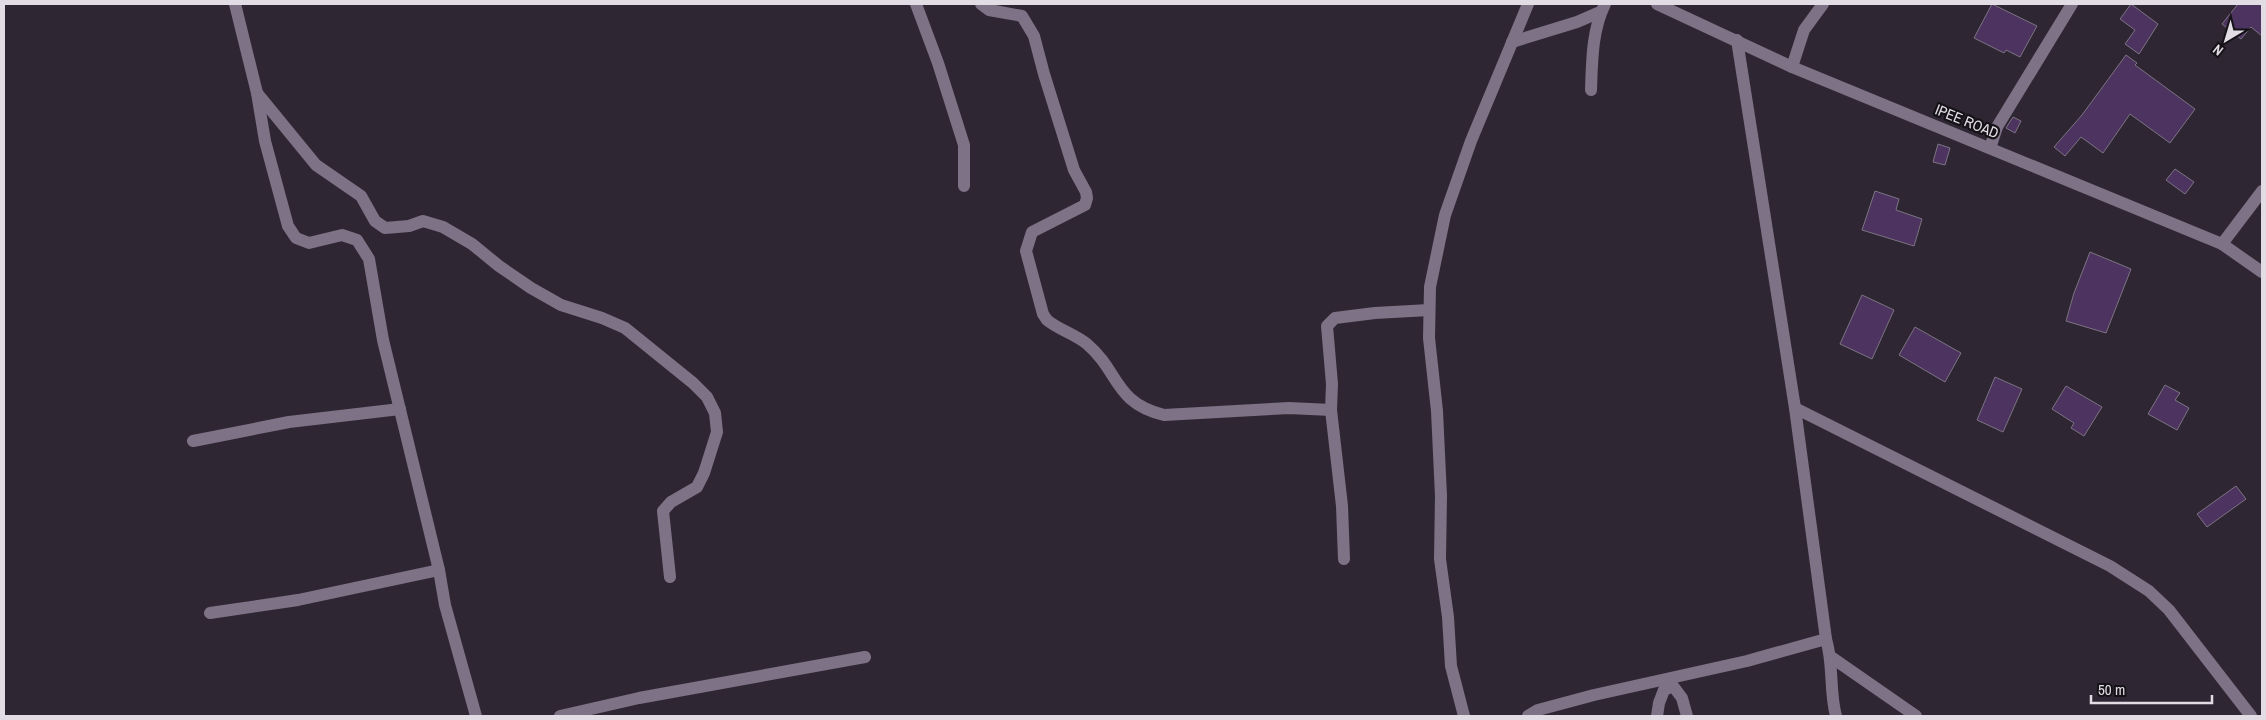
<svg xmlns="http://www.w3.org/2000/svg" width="2266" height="720" viewBox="0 0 2266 720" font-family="'Archivo Narrow',sans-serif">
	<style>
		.building { fill: #4d335f; stroke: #7c7482 }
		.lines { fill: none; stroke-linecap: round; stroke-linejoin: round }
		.minor { stroke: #7e7287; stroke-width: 12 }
		.labels { text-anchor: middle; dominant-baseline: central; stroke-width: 4.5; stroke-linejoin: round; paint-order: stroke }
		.street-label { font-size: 15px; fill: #e2dde5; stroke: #151217 }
	</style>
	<rect width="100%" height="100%" fill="#2e2733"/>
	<g class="building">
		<path d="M1992 4 2037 26 2020 57 2006 50 2004 53 1974 38Z"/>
		<path d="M2131 4 2158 24 2139 54 2125 44 2135 30 2120 19Z"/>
		<path d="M2238 4H2262V36L2251 27 2241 39 2222 24Z"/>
		<path d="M2126 55 2137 63 2135 65 2195 109 2170 143 2130 114 2103 153 2081 137 2065 156 2054 147 2082 115Z"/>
		<path d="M2013 117 2021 121 2015 133 2006 128Z"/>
		<path d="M1938 144 1950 148 1945 165 1933 162Z"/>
		<path d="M2175 169 2194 182 2185 194 2166 180Z"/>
		<path d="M1875 191 1899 199 1896 210 1922 219 1914 246 1862 230Z"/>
		<path d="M2090 252 2131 269 2106 333 2066 321 2074 293Z"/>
		<path d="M1862 295 1894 310 1872 359 1840 344Z"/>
		<path d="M1915 327 1961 353 1945 382 1899 355Z"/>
		<path d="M1995 377 2022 389 2003 432 1977 420Z"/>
		<path d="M2165 385 2180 393 2175 400 2189 408 2177 430 2148 414Z"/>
		<path d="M2066 386 2102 407 2084 436 2071 428 2074 423 2052 409Z"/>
		<path d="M2236 486 2246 499 2207 527 2197 514Z"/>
	</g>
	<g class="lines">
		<g class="minor">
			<path d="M235 4 257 93 265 141 288 226 296 238 309 243 342 235 357 240 369 259 383 340 439 570 445 605 476 716"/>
			<path d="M916 4 938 63 964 145V186"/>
			<path d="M981 4 989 10 1022 16 1034 36 1044 74 1074 170 1086 192 1087 198 1085 205 1032 232 1026 251 1043 314 1047 320C1059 330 1075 334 1087 344 1120 372 1113 402 1164 415L1289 408 1331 410"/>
			<path d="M1657 4 1792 67 2222 244 2262 272"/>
			<path d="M1737 40 1795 408 1826 639C1834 665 1829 690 1836 716"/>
			<path d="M1512 42 1577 22 1600 12"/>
			<path d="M1792 67 1804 30 1823 4"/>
			<path d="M1591 90C1592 61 1592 30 1605 4"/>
			<path d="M257 93 316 165 361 196 375 221 385 228 409 226 423 221 443 227 472 244 499 266 531 288 561 305 602 318 625 328 693 383 707 397 715 413 717 432 704 473 697 487 671 502 663 511 670 577"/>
			<path d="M1990 148 1997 127 2072 4"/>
			<path d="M2222 244 2262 191"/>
			<path d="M1795 408 2110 566 2149 591 2169 610 2251 716"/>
			<path d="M193 441 289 422 400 409"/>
			<path d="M1344 559 1342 506 1331 410 1332 384 1327 326 1335 318 1375 313 1429 310"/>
			<path d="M210 613 298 600 439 570"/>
			<path d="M1831 657 1916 716"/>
			<path d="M560 716 639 698 865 657"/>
			<path d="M1464 716 1451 666 1448 617 1440 559 1441 496 1437 411 1429 338 1430 287 1445 215 1471 141 1528 4"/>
			<path d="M1528 716 1538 710 1594 695 1747 661 1826 639"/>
			<path d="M1657 716 1659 703 1664 690 1673 686 1682 698 1687 716"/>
		</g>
	</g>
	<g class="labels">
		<g class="street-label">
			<text transform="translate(1967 121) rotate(22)">IPEE ROAD</text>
		</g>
	</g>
	<rect width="2266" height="720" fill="none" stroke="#e2dde5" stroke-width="10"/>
	<g transform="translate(2226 40) rotate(218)" stroke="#151217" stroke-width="4" paint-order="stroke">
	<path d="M0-4L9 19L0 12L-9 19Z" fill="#e2dde5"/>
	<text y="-8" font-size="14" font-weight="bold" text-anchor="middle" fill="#e2dde5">N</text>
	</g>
	<path d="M2091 695v8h121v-8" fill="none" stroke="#e2dde5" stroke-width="2.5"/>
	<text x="2098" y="695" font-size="15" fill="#e2dde5" stroke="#151217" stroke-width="4" paint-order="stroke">50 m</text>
</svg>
